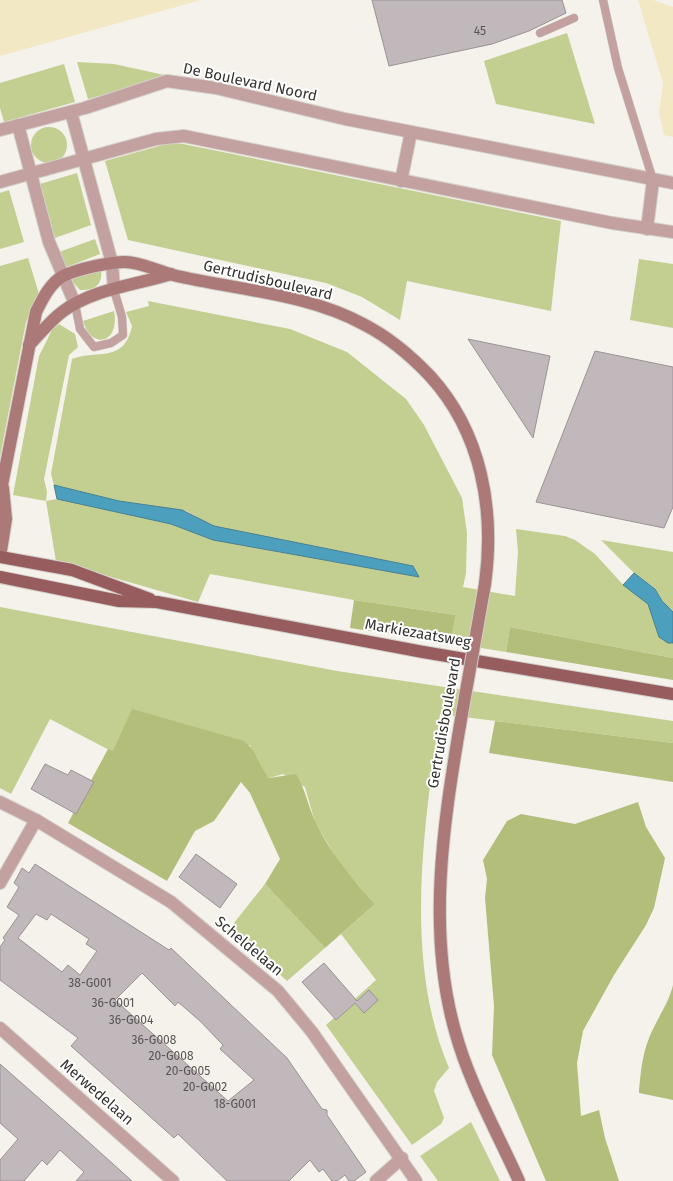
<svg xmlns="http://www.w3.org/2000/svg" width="673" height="1181" viewBox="0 0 673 1181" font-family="'Fira Sans',sans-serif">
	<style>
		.green { fill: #c3ce91 }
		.forest { fill: #b3be7a }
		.sand { fill: #f2e8c3 }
		.water { fill: #4da0bd; stroke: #467f93 }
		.building { fill: #c0b8bb; stroke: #9a9396; fill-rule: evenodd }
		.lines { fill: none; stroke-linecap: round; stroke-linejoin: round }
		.lane-casing { stroke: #d2cfc9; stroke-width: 9 }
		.street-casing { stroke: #d2cfc9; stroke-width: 14 }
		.secondary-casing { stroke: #d2cfc9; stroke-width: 14 }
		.primary-casing { stroke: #d2cfc9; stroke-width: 14 }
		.lane { stroke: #c3a1a0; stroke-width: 8 }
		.street { stroke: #c3a1a0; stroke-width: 12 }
		.secondary { stroke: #aa7978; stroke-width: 12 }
		.primary { stroke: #975c5d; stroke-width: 12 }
		.secondary-bridge-casing { stroke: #d2cfc9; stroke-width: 14; stroke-linecap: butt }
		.secondary-bridge { stroke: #aa7978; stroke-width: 12 }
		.labels { text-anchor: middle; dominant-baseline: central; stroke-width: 4; stroke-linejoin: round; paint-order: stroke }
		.number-label { font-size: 12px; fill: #575453 }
		.street-label { font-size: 15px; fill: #343330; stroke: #fff }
	</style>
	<rect width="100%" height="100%" fill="#f5f1eb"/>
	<g class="green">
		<path d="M567 33 595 124 496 104 484 61Z"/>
		<path d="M77 62 114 64 192 81 133 87 88 99Z"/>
		<path d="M64 64 75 102 4 122 0 108V83Z"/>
		<circle cx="49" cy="145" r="18"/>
		<path d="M170 143 183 144 561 221 551 311 407 281 400 320 362 297 326 283 128 240 105 161Z"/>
		<path d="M77 173 91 225 55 238 40 184Z"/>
		<path d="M9 190 24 242 0 249V193Z"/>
		<path d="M95 239 100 254 64 268 59 252Z"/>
		<path d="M28 258 39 294 26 322 0 457V266Z"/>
		<path d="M639 259 673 264V328L630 320Z"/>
		<path d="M101 269C103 284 95 291 80 290L70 279Z"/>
		<path d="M148 301 290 329 347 352 406 399 424 425 462 498 467 533 466 573 463 587 515 596 518 552 516 529 565 536 575 540 595 554 626 588 642 598 648 604 668 643H673V658L510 627 506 652 450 643 456 615 354 600 210 574 198 602 56 561 46 501 13 495 39 356 52 330 59 324 75 334 78 347 69 355 44 479 47 492 46 501 57 499 171 524 213 540 419 577 413 566 213 526 186 511 119 501 54 485 51 474 72 359C98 349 124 364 132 326L126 312 149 306Z"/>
		<path d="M114 311C120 343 92 351 83 321Z"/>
		<path d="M601 540 673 552V612L662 601 655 588 634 573Z"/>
		<path d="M0 607 337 671 673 721V743L440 714C424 825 403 960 449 1068L437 1082 434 1091 444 1118 441 1124 412 1145 326 1025 376 980 341 934 375 904 341 866 315 822 305 787 283 774 269 778 260 769 250 745 113 752 50 719 11 794 0 788Z"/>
		<path d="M265 884 325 948 287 981 230 928Z"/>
		<path d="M471 1122 500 1181H438L420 1156Z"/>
	</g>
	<g class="forest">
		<path d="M354 600 456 615 450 643 350 628Z"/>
		<path d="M510 627 673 658V680L506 652Z"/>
		<path d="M132 709 244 741C256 749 259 767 269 778L296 774C306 790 308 807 316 823 331 854 352 879 375 904L325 948 265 884 280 859 250 793 241 782 214 821 195 831 167 881 68 823 108 749 113 751Z"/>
		<path d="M495 721 673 743V782L489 753Z"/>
		<path d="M638 802 646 827 665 858 654 908 646 925 614 975 583 1031 577 1063 581 1116 599 1110 605 1138 619 1181H546L492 1055 494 1006 485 898 487 879 483 860 507 821 521 814 575 824Z"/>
		<path d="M673 985V1100L639 1093V1090C641 1068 643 1049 653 1029 660 1014 669 1002 673 985Z"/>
	</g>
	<g class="sand">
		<path d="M0 0H201L0 56Z"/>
		<path d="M638 0H653L673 7V137L664 135 659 112 663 83Z"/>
	</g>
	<g class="water">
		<path d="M54 485 119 501 182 510 214 526 413 566 419 577 213 540 171 524 57 499Z"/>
		<path d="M634 573 655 589 662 601 673 612V643H668L659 637 648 604 623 585Z"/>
	</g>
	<g class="building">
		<path d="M372 0H562L566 13 529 31 492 44 389 66Z"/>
		<path d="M468 339 550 356 533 438Z"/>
		<path d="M595 351 673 367V507L664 528 536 502Z"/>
		<path d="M45 764 68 775 71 770 94 782 76 814 31 789Z"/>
		<path d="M196 854 237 884 220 908 179 877Z"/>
		<path d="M35 864 169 950 171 948 287 1058 322 1109 327 1110V1115L366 1172 354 1181H349L345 1175 337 1181H332L323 1169 319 1172 310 1160 289 1181H227L178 1134 174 1138 71 1046 78 1038 0 980V947L5 940 3 938 19 915 7 907 19 887 14 883 22 868 29 873ZM36 914 47 920 51 914 89 939 86 944 97 951 80 975 68 965 62 972 18 938ZM142 973 175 1006 178 1002 200 1021 223 1045 220 1049 254 1080 228 1101 115 1000Z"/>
		<path d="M324 963 357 1001 369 990 378 1000 364 1013 355 1003 336 1020 302 982Z"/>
		<path d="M0 1064 83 1137 132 1181H76L84 1172 60 1150 47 1165 42 1160 24 1181H0V1160L18 1139 0 1123Z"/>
	</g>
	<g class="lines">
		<defs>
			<g id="lane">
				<path d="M603 0 618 68 653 180"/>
				<path d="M540 33 574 18"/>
				<path d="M75 304 80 329 94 347 111 343 123 335 122 317 114 290"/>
			</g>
			<g id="street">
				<path d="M71 112 112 263 114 290"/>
				<path d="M18 125 49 242 75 304"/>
				<path d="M0 130 85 108 167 81 216 88 345 119 673 183"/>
				<path d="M401 181 411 132"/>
				<path d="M0 182 156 139 184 136 612 223 673 232"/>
				<path d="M647 229 653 180"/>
				<path d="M0 802 36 820 171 902 278 991 312 1032 416 1181"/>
				<path d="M0 883 36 820"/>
				<path d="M0 1028 173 1181"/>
				<path d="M376 1181 402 1158"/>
			</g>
			<g id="secondary">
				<path d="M29 345C40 334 50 321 62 312 92 289 136 285 171 274"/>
				<path d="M0 495 36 312C42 300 50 283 63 276 77 269 110 262 125 262 141 262 157 271 173 275 236 290 307 293 365 325 390 338 411 356 430 376 482 433 495 510 485 584"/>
				<path d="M0 557 6 519 3 488"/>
				<path d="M460 725C443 826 427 931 455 1031 469 1083 497 1132 519 1181"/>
			</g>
			<g id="primary">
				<path d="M0 557 72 570 150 599"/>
				<path d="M0 577 119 601 157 602 423 652 673 694"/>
			</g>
		</defs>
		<use href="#lane" class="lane-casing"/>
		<use href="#street" class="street-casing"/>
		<use href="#secondary" class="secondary-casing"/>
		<use href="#primary" class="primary-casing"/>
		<use href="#lane" class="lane"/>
		<use href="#street" class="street"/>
		<use href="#secondary" class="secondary"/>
		<use href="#primary" class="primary"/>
		<defs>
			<path id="secondary-bridge" d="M460 725 485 584"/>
		</defs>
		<use href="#secondary-bridge" class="secondary-bridge-casing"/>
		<use href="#secondary-bridge" class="secondary-bridge"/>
	</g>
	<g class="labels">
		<g class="number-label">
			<text x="480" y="31">45</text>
			<text x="90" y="983">38-G001</text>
			<text x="113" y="1003">36-G001</text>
			<text x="131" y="1020">36-G004</text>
			<text x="154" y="1040">36-G008</text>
			<text x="171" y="1056">20-G008</text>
			<text x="188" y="1071">20-G005</text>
			<text x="205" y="1087">20-G002</text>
			<text x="235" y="1104">18-G001</text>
		</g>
		<g class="street-label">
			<text transform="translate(250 82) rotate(12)">De Boulevard Noord</text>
			<text transform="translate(268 280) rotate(13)">Gertrudisboulevard</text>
			<text transform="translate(418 633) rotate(10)">Markiezaatsweg</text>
			<text transform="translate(444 723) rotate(-80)">Gertrudisboulevard</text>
			<text transform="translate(249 946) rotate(40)">Scheldelaan</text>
			<text transform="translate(97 1092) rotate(41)">Merwedelaan</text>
		</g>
	</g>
</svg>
